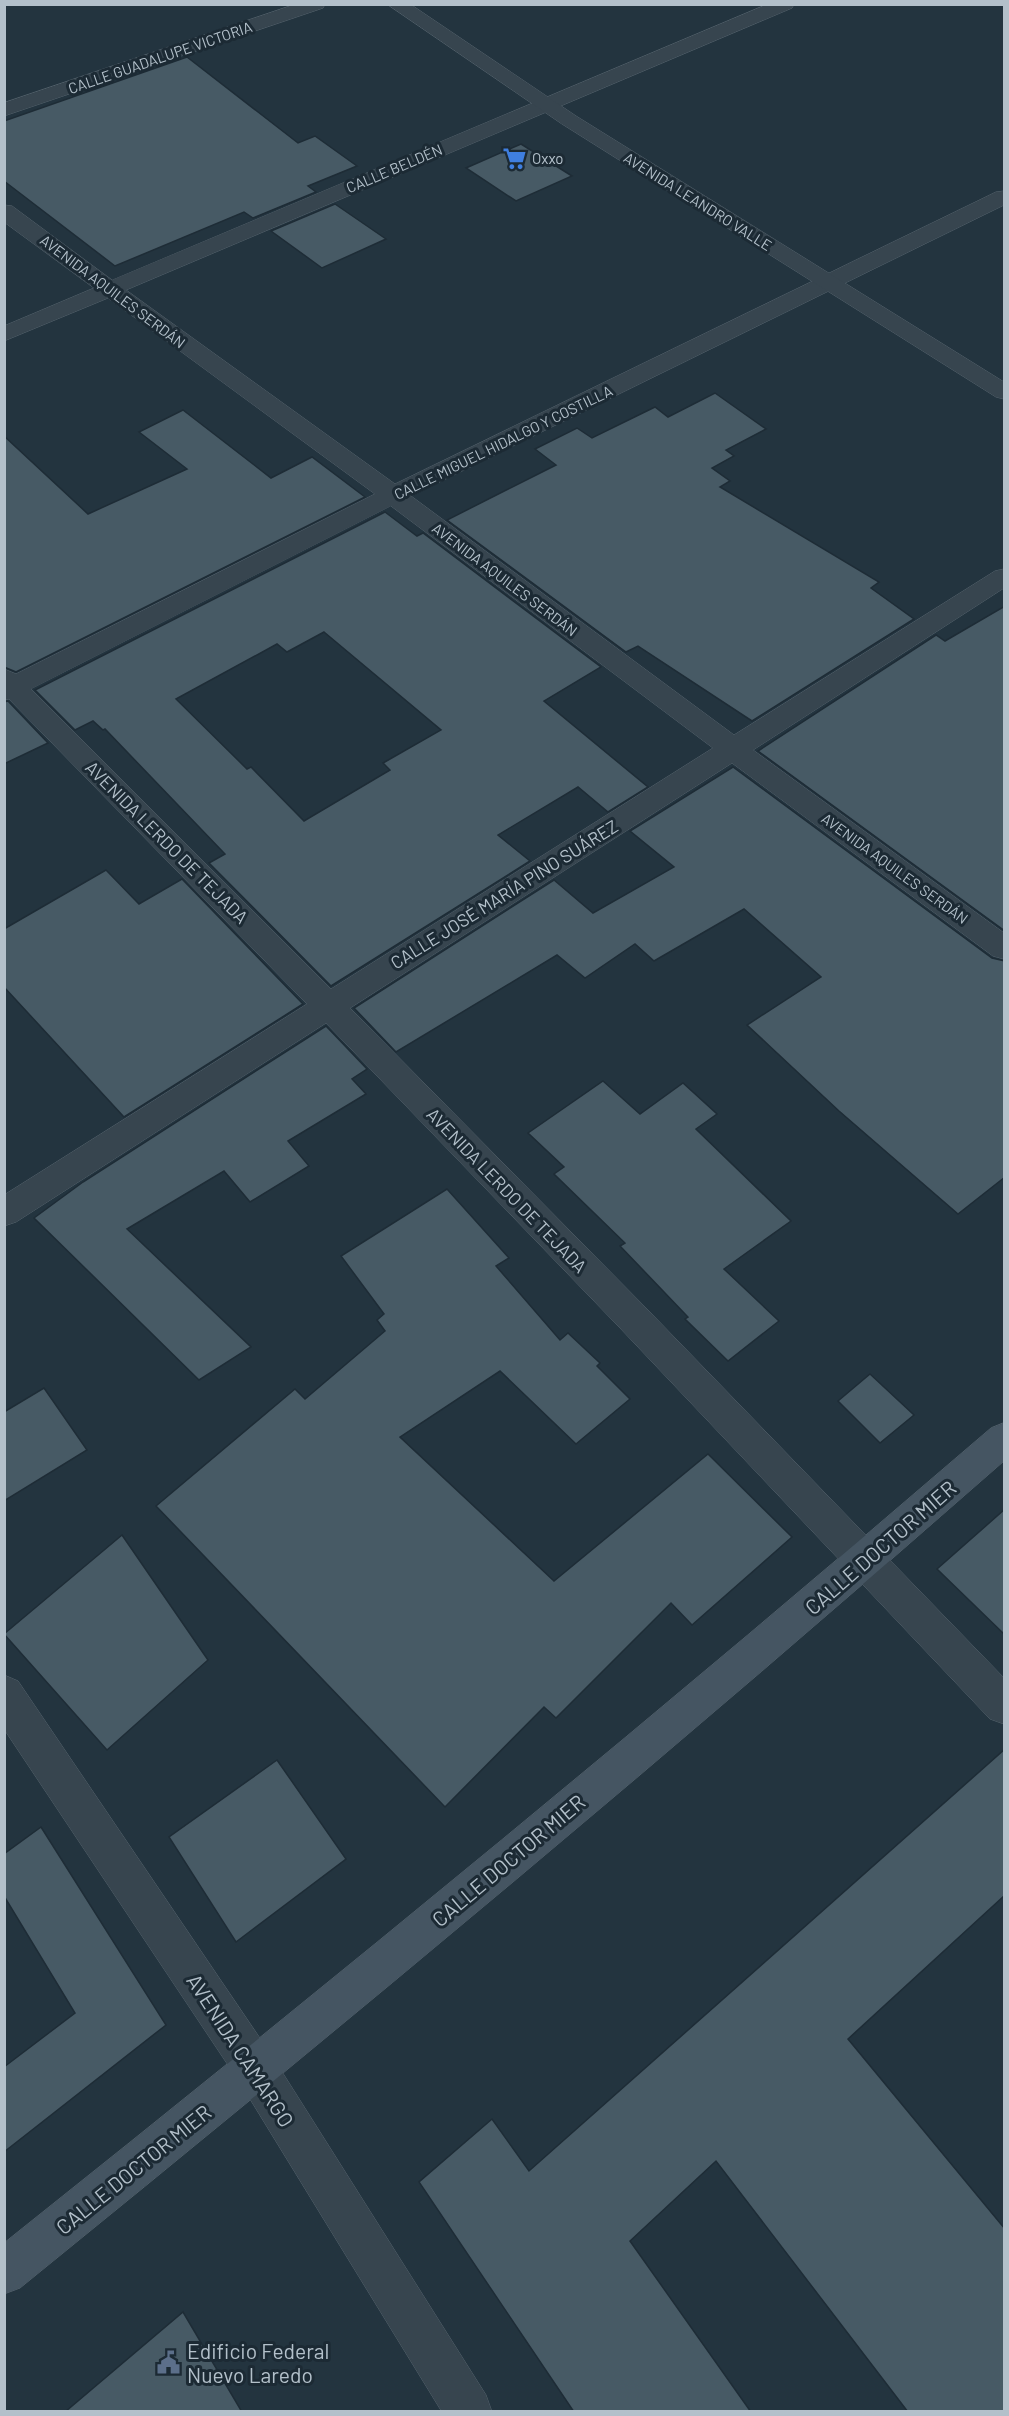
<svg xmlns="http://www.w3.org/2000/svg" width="1009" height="2416" viewBox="0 0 1009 2416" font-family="Barlow,sans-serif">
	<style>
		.building { fill: #475a65; stroke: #1e2c36; stroke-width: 1.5; fill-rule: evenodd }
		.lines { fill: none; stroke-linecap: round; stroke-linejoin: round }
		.minor-casing { stroke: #55636d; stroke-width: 1 }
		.tertiary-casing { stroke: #55636d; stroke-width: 1 }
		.secondary-casing { stroke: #55636d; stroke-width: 1 }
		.minor { fill: #37454f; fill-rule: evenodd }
		.tertiary { fill: #37454f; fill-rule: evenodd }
		.secondary { fill: #455562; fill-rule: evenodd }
		.labels { text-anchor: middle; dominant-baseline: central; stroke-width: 6; stroke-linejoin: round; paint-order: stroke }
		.far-street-label { font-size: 15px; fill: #b3c0ca; stroke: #1c2a34 }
		.far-poi-label { font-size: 15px; fill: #b3c0ca; stroke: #1c2a34; text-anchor: start }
		.street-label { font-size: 18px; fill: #b3c0ca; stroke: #1c2a34 }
		.near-street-label { font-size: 21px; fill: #b3c0ca; stroke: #1c2a34 }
		.near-poi-label { font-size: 21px; fill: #b3c0ca; stroke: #1c2a34; text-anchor: start }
	</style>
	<rect width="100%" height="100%" fill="#23343f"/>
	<g class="building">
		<path d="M187 57 298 143 315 136 357 166 308 186 316 192 253 218 244 212 115 266 4 181V121Z"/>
		<path d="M521 144 572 176 516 201 466 168Z"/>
		<path d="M335 204 386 239 322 268 271 231Z"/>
		<path d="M715 393 766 429 726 450 734 456 712 468 730 481 720 487 879 582 871 588 914 619 752 721 638 646 626 652 447 520 556 465 535 449 577 428 592 438 655 407 668 417Z"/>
		<path d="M183 410 271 478 312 457 365 497 16 672 4 667V436L88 514 187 469 139 432Z"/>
		<path d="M385 512 417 536 423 533 601 667 544 701 648 787 608 812 578 787 498 835 530 861 331 986 209 863 225 854 105 729 103 730 93 721 75 730 35 690ZM324 632 441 730 383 763 390 770 304 821 251 767 247 769 176 699 277 644 287 652Z"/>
		<path d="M1005 606V931L758 751 936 635 945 641Z"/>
		<path d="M8 701 48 743 4 764V702Z"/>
		<path d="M733 767 992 958 1005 961V1177L958 1214 839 1111 747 1025 821 977 744 909 654 961 635 944 585 978 557 955 396 1052 354 1008 554 880 593 913 674 867 630 831Z"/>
		<path d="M106 870 139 904 182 879 303 1004 124 1117 4 987V929Z"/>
		<path d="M326 1026 367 1069 352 1079 366 1094 288 1141 309 1166 250 1202 224 1171 127 1229 251 1347 199 1380 34 1218 83 1182Z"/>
		<path d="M603 1081 640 1114 683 1083 717 1114 696 1129 791 1221 724 1269 779 1321 728 1361 685 1319 688 1317 620 1246 625 1243 554 1174 564 1167 528 1133Z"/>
		<path d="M447 1189 509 1258 496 1266 560 1340 568 1333 600 1363 597 1366 630 1399 576 1444 500 1371 400 1437 554 1581 708 1454 792 1537 692 1625 671 1603 556 1718 544 1707 445 1807 156 1506 295 1389 305 1399 385 1331 377 1320 384 1314 341 1256Z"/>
		<path d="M870 1374 914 1415 880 1443 838 1401Z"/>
		<path d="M44 1388 87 1450 4 1501V1412Z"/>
		<path d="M1005 1509V1635L937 1569Z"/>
		<path d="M122 1535 208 1660 107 1750 4 1634Z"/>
		<path d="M1005 1749V1895L848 2039 1005 2229V2412H908L716 2161 630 2241 751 2412H574L419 2182 492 2119 529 2171Z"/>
		<path d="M277 1760 346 1859 236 1942 169 1837Z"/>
		<path d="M41 1827 166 2025 4 2152V2067L75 2013 4 1896V1854Z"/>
		<path d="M183 2312 242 2412H65Z"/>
	</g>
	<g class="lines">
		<defs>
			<g id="minor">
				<path d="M296 4H325L323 8 4 116V103Z"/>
				<path d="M768 4H794L792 8 126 290 395 484 996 192 1004 191V205L411 496 734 735 995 571 1004 569V588L753 750 1004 933V959L993 956 732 763 350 1008 645 1307 1004 1678V1724L990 1719 620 1328 326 1023 16 1222 4 1226V1195L307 1004 9 699 4 700V669L16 674 375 494 108 298 4 341V326L94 288 4 222V205L12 206 112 280ZM391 506 713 748 331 989 31 689Z"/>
				<path d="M4 1675 18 1681 272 2056 486 2395 492 2412H442L242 2086 4 1729Z"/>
			</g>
			<path id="tertiary" d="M387 4H410L576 116 1004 382V399L996 397 562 124Z"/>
			<path id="secondary" d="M1004 1423V1461C682 1744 353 2018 20 2288L4 2294V2243C338 1977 668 1706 991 1428Z"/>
		</defs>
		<use href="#minor" class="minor-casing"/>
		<use href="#tertiary" class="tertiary-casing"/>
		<use href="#secondary" class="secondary-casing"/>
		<use href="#minor" class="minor"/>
		<use href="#tertiary" class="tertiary"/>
		<use href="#secondary" class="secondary"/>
	</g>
	<defs>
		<symbol id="supermarket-bare" viewBox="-9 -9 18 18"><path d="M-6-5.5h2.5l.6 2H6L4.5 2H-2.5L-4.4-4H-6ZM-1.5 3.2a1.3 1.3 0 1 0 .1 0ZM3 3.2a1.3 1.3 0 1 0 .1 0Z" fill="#3f7fe0" stroke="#1c2a34" stroke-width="2.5" paint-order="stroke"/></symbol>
		<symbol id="civic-bare" viewBox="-9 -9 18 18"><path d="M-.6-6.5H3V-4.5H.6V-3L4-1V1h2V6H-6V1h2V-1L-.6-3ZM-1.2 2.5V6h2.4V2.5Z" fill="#5c6f8a" stroke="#1c2a34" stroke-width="2.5" paint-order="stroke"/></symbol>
	</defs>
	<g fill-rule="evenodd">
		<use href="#supermarket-bare" x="498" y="142" width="33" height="33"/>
		<use href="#civic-bare" x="152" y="2346" width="33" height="33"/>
	</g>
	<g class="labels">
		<g class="far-street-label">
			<text transform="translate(160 57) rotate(-19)">CALLE GUADALUPE VICTORIA</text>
			<text transform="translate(394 168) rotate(-23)">CALLE BELDÉN</text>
			<text transform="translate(698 201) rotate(32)">AVENIDA LEANDRO VALLE</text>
			<text transform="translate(113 291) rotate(37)">AVENIDA AQUILES SERDÁN</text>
			<text transform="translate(503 442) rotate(-26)">CALLE MIGUEL HIDALGO Y COSTILLA</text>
			<text transform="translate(505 579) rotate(37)">AVENIDA AQUILES SERDÁN</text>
			<text transform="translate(895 868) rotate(36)">AVENIDA AQUILES SERDÁN</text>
		</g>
		<g class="far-poi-label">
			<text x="532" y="158">Oxxo</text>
		</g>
		<g class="street-label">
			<text transform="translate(167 842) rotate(45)">AVENIDA LERDO DE TEJADA</text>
			<text transform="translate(504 894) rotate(-32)">CALLE JOSÉ MARÍA PINO SUÁREZ</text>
			<text transform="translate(507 1190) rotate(46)">AVENIDA LERDO DE TEJADA</text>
		</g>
		<g class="near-street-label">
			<text transform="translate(880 1547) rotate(-41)">CALLE DOCTOR MIER</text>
			<text transform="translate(508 1860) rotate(-40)">CALLE DOCTOR MIER</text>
			<text transform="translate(241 2050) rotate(57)">AVENIDA CAMARGO</text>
			<text transform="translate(133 2169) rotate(-39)">CALLE DOCTOR MIER</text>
		</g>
		<g class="near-poi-label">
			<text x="187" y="2350">Edificio Federal<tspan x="187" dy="24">Nuevo Laredo</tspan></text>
		</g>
	</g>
	<rect width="1009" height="2416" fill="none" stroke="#b3c0ca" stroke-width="12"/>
</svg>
